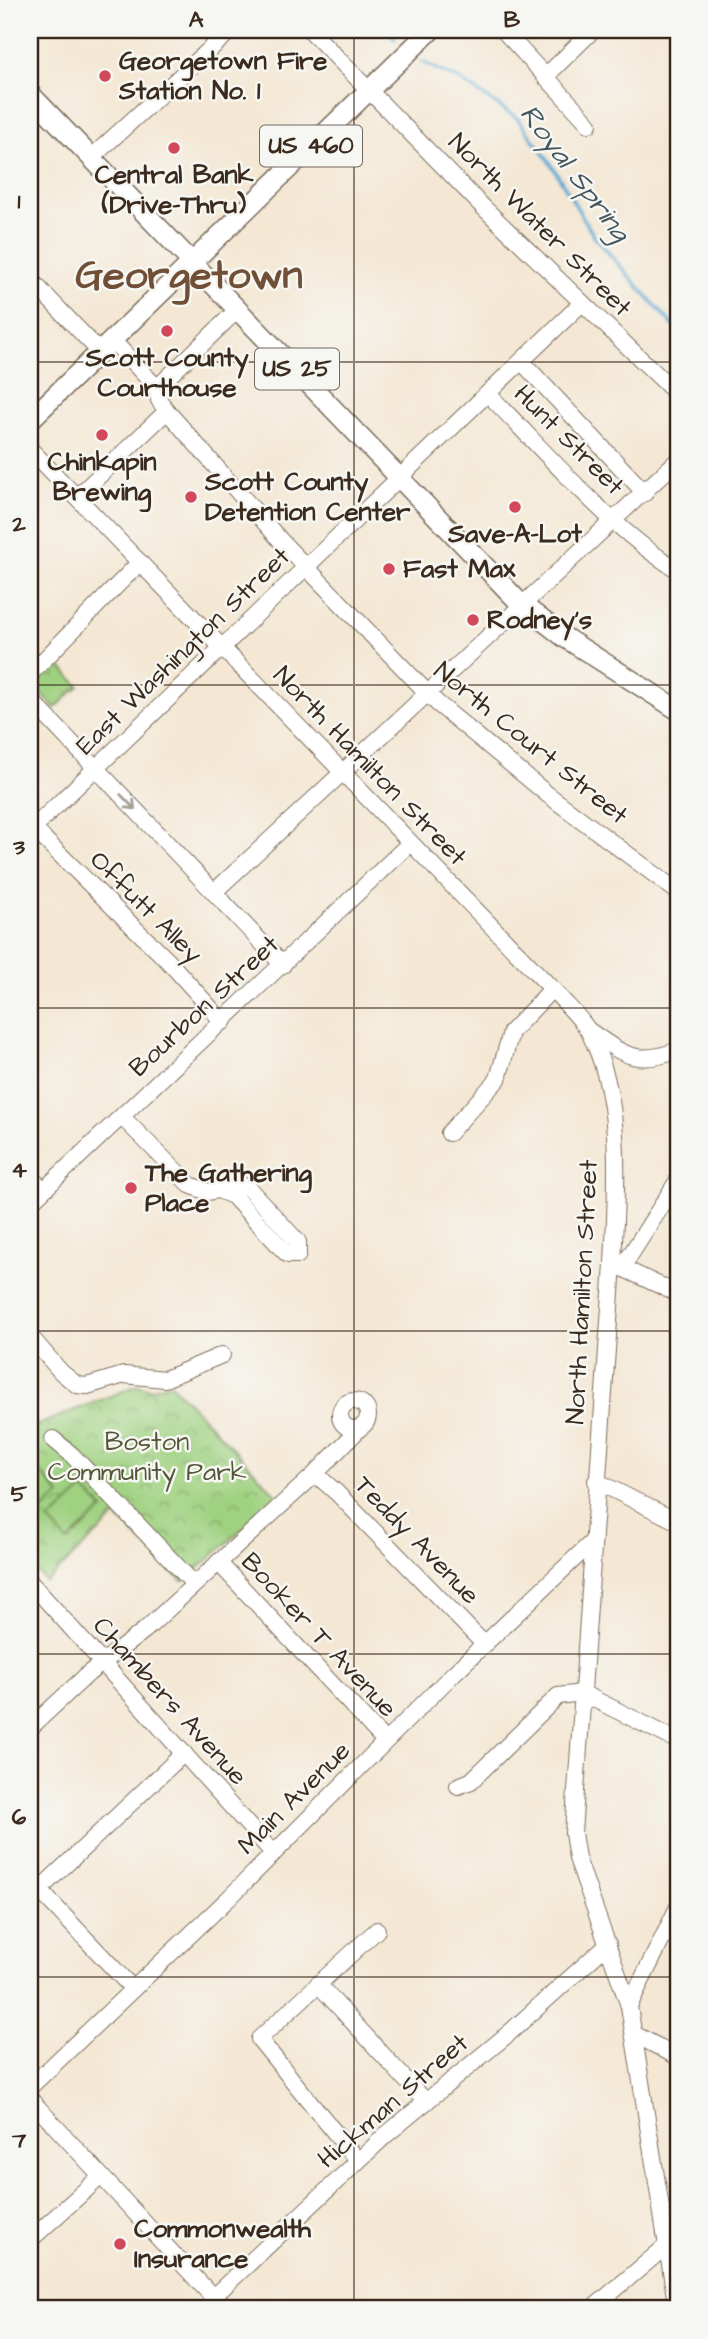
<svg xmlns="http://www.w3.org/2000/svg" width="708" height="2339" viewBox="0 0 708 2339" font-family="'Architects Daughter',sans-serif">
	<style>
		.grass { fill: url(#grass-tufts); stroke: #6d7e4f; stroke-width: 2 }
		.park { fill: url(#park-crowns); stroke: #6d7e4f; stroke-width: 2 }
		.pitch { fill: #9fd180; stroke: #6d7e4f; stroke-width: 2 }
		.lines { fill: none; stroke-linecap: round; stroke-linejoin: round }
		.stream { stroke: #59a8d3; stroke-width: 3.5 }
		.minor-casing { stroke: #7c6c5d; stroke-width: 18 }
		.major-casing { stroke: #7c6c5d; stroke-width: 22 }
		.minor { stroke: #fff; stroke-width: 16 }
		.major { stroke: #fff; stroke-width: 19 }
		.oneway { stroke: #a79f9a }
		.grid { fill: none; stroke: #3b2a1e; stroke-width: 2; stroke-opacity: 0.55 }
		.poi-dot { fill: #d1495b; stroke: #f6f6f2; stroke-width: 2.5 }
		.labels { text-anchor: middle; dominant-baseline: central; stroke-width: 5; stroke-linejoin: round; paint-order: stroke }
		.shield { fill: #f6f6f2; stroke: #73675e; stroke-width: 2 }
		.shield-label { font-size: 24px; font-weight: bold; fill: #3b2a1e }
		.poi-label { font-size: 26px; font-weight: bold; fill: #3b2a1e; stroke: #f6f6f2; text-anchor: start }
		.street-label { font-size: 26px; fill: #3b2a1e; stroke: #f6f6f2 }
		.park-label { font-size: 26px; fill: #545436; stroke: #f6f6f2 }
		.water-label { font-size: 28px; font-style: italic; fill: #46565d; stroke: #f6f6f2 }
		.town-label { font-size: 40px; font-weight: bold; fill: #714f37; stroke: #f6f6f2 }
		.neatline { fill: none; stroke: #3b2a1e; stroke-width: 2.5 }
		.grid-label { font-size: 23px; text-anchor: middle; font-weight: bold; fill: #3b2a1e }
	</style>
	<defs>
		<pattern id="grass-tufts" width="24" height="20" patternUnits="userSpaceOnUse" patternTransform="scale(1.75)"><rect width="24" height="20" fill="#9fd180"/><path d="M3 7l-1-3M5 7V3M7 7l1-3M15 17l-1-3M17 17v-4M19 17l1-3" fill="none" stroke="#83aa68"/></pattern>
		<pattern id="park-crowns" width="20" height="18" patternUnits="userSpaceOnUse" patternTransform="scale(1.75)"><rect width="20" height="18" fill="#9fd180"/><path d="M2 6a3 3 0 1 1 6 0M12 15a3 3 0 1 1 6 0" fill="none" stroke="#83aa68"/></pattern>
	</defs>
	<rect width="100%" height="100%" fill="#f6f6f2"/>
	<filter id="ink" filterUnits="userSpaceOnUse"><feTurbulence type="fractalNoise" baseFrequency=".0143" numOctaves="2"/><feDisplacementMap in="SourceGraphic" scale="14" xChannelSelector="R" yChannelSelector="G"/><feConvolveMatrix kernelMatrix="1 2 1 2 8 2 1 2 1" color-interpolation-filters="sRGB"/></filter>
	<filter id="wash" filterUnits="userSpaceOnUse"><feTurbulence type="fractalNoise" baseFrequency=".00686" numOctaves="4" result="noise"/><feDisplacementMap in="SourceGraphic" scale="28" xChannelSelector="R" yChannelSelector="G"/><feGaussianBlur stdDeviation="1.57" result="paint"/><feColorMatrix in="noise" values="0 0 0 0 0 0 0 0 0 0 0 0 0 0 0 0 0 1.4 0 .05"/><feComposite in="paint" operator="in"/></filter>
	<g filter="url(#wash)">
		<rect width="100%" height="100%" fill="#f4e7d3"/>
		<path class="grass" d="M54 660 79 686 55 708 31 683Z"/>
		<path class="park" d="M170 1383 279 1497 183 1582 116 1516 46 1582 30 1564V1428L138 1385 150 1389Z"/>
		<g class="pitch">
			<path d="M30 1460 60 1495 40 1513 30 1502Z"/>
			<path d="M84 1489 103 1509 68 1542 49 1521Z"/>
		</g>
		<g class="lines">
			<g class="stream">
				<path d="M387 30 395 39"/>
				<path d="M422 62 460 80 518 119 553 167 595 238 678 331"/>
			</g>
		</g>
	</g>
	<g filter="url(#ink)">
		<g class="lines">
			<defs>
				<g id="minor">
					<path d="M310 30 482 206 678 395"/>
					<path d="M503 30 589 124"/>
					<path d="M545 77 593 30"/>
					<path d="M91 158 231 30"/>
					<path d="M30 279 100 352"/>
					<path d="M112 340 157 388 159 400 167 411 281 541 437 703 547 794 678 892"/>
					<path d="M522 362 645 493"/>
					<path d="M157 388 238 309"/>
					<path d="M488 394C544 450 612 531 678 570"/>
					<path d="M30 449 558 995C568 1007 582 1019 589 1032 625 1101 616 1189 613 1264L573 1833 577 1858 629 2006 677 2309"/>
					<path d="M77 497 167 411"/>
					<path d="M30 674 140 562"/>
					<path d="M30 699 283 965"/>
					<path d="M33 828 169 962 223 1022"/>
					<path d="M30 831 582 303"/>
					<path d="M214 892 678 460"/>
					<path d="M588 1030C623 1054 636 1067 678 1050"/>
					<path d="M122 1117 190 1185 208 1192 218 1190"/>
					<path d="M449 1133 498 1079 511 1032 552 989"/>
					<path d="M30 1176 43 1190"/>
					<path d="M234 1181 249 1189 298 1242V1255H288L233 1196 218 1190Z"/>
					<path d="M30 1203 410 843"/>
					<path d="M616 1265 678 1294"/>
					<path d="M622 1268 678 1180"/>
					<path d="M30 1336 61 1372 77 1385 87 1386 124 1375 165 1379 222 1355"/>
					<circle cx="354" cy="1415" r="14"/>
					<path d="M53 1439 72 1455 194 1584"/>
					<path d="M312 1477 320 1478 337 1493 484 1644"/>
					<path d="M596 1481 678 1522"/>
					<path d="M218 1562 385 1741"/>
					<path d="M30 1582 273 1853"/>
					<path d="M30 1728 89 1673 145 1630 312 1477 359 1429"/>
					<path d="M458 1786 471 1781 558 1696 582 1693 678 1741"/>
					<path d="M30 1880 133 1989"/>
					<path d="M39 1890 184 1753"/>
					<path d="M318 1984 426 2102"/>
					<path d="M629 2006 678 1907"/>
					<path d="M634 2034 678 2057"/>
					<path d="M30 2087 230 1897 454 1673 592 1542"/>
					<path d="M30 2099 224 2309"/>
					<path d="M358 2161 259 2039 377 1930"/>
					<path d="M30 2240 101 2176"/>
					<path d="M213 2297 387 2134 508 2034 608 1944"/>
					<path d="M592 2309 665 2247"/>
				</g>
				<g id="major">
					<path d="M30 94 519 602 564 637 678 710"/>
					<path d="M30 420 431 30"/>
				</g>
			</defs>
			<use href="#minor" class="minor-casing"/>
			<use href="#major" class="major-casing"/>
			<use href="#minor" class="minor"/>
			<use href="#major" class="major"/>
		</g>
		<defs><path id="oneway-shaft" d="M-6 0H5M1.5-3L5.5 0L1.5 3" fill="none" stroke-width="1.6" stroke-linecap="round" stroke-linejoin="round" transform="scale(1.75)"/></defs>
		<use class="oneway" href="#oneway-shaft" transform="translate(128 802) rotate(46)"/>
	</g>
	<path class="grid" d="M354 30V2309M30 362H678M30 685H678M30 1008H678M30 1331H678M30 1654H678M30 1977H678"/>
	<g class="poi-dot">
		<circle cx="105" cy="76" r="7"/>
		<circle cx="174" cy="148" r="7"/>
		<circle cx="167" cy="331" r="7"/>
		<circle cx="102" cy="435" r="7"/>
		<circle cx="191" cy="497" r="7"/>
		<circle cx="515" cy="507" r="7"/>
		<circle cx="389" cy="569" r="7"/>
		<circle cx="473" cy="620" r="7"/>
		<circle cx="131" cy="1188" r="7"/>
		<circle cx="120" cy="2244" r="7"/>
	</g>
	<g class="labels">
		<g class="shield">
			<rect x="260" y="125.5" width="102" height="41" rx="5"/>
			<rect x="255" y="348.5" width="84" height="41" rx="5"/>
		</g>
		<g class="shield-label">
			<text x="311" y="146">US 460</text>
			<text x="297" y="369">US 25</text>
		</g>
		<g class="poi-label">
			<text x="119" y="61">Georgetown Fire<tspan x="119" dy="30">Station No. 1</tspan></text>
			<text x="174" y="175" text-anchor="middle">Central Bank<tspan x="174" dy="30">(Drive-Thru)</tspan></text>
			<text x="167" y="358" text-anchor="middle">Scott County<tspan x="167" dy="30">Courthouse</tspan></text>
			<text x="102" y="462" text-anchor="middle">Chinkapin<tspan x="102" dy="30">Brewing</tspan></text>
			<text x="205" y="482">Scott County<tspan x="205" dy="30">Detention Center</tspan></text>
			<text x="515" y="534" text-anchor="middle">Save-A-Lot</text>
			<text x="403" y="569">Fast Max</text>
			<text x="487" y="620">Rodney’s</text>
			<text x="145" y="1173">The Gathering<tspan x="145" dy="30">Place</tspan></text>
			<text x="134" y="2229">Commonwealth<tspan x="134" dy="30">Insurance</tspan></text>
		</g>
		<g class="street-label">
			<text transform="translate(540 225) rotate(45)">North Water Street</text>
			<text transform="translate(569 440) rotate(45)">Hunt Street</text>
			<text transform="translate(183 651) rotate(-44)">East Washington Street</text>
			<text transform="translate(531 743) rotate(39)">North Court Street</text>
			<text transform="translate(370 766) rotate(46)">North Hamilton Street</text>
			<text transform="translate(146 907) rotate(45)">Offutt Alley</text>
			<text transform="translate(204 1006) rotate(-43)">Bourbon Street</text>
			<text transform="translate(582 1292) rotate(-87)">North Hamilton Street</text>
			<text transform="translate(417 1540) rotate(46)">Teddy Avenue</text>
			<text transform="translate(319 1635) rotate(47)">Booker T Avenue</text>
			<text transform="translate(170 1701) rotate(48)">Chambers Avenue</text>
			<text transform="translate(294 1798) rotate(-45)">Main Avenue</text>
			<text transform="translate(393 2101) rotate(-41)">Hickman Street</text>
		</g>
		<g class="park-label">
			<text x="147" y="1442">Boston<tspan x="147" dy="30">Community Park</tspan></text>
		</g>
		<g class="water-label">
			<text transform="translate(575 173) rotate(53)">Royal Spring</text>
		</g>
		<g class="town-label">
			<text x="189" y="276">Georgetown</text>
		</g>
	</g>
	<rect width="708" height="2339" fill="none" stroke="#f6f6f2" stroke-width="77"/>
	<rect x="38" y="38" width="632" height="2262" class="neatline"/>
	<g class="grid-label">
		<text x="196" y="27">A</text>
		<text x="512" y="27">B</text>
		<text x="19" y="208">1</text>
		<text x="19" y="531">2</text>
		<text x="19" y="854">3</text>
		<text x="19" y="1177">4</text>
		<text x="19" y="1501">5</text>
		<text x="19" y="1824">6</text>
		<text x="19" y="2147">7</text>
	</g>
</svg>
